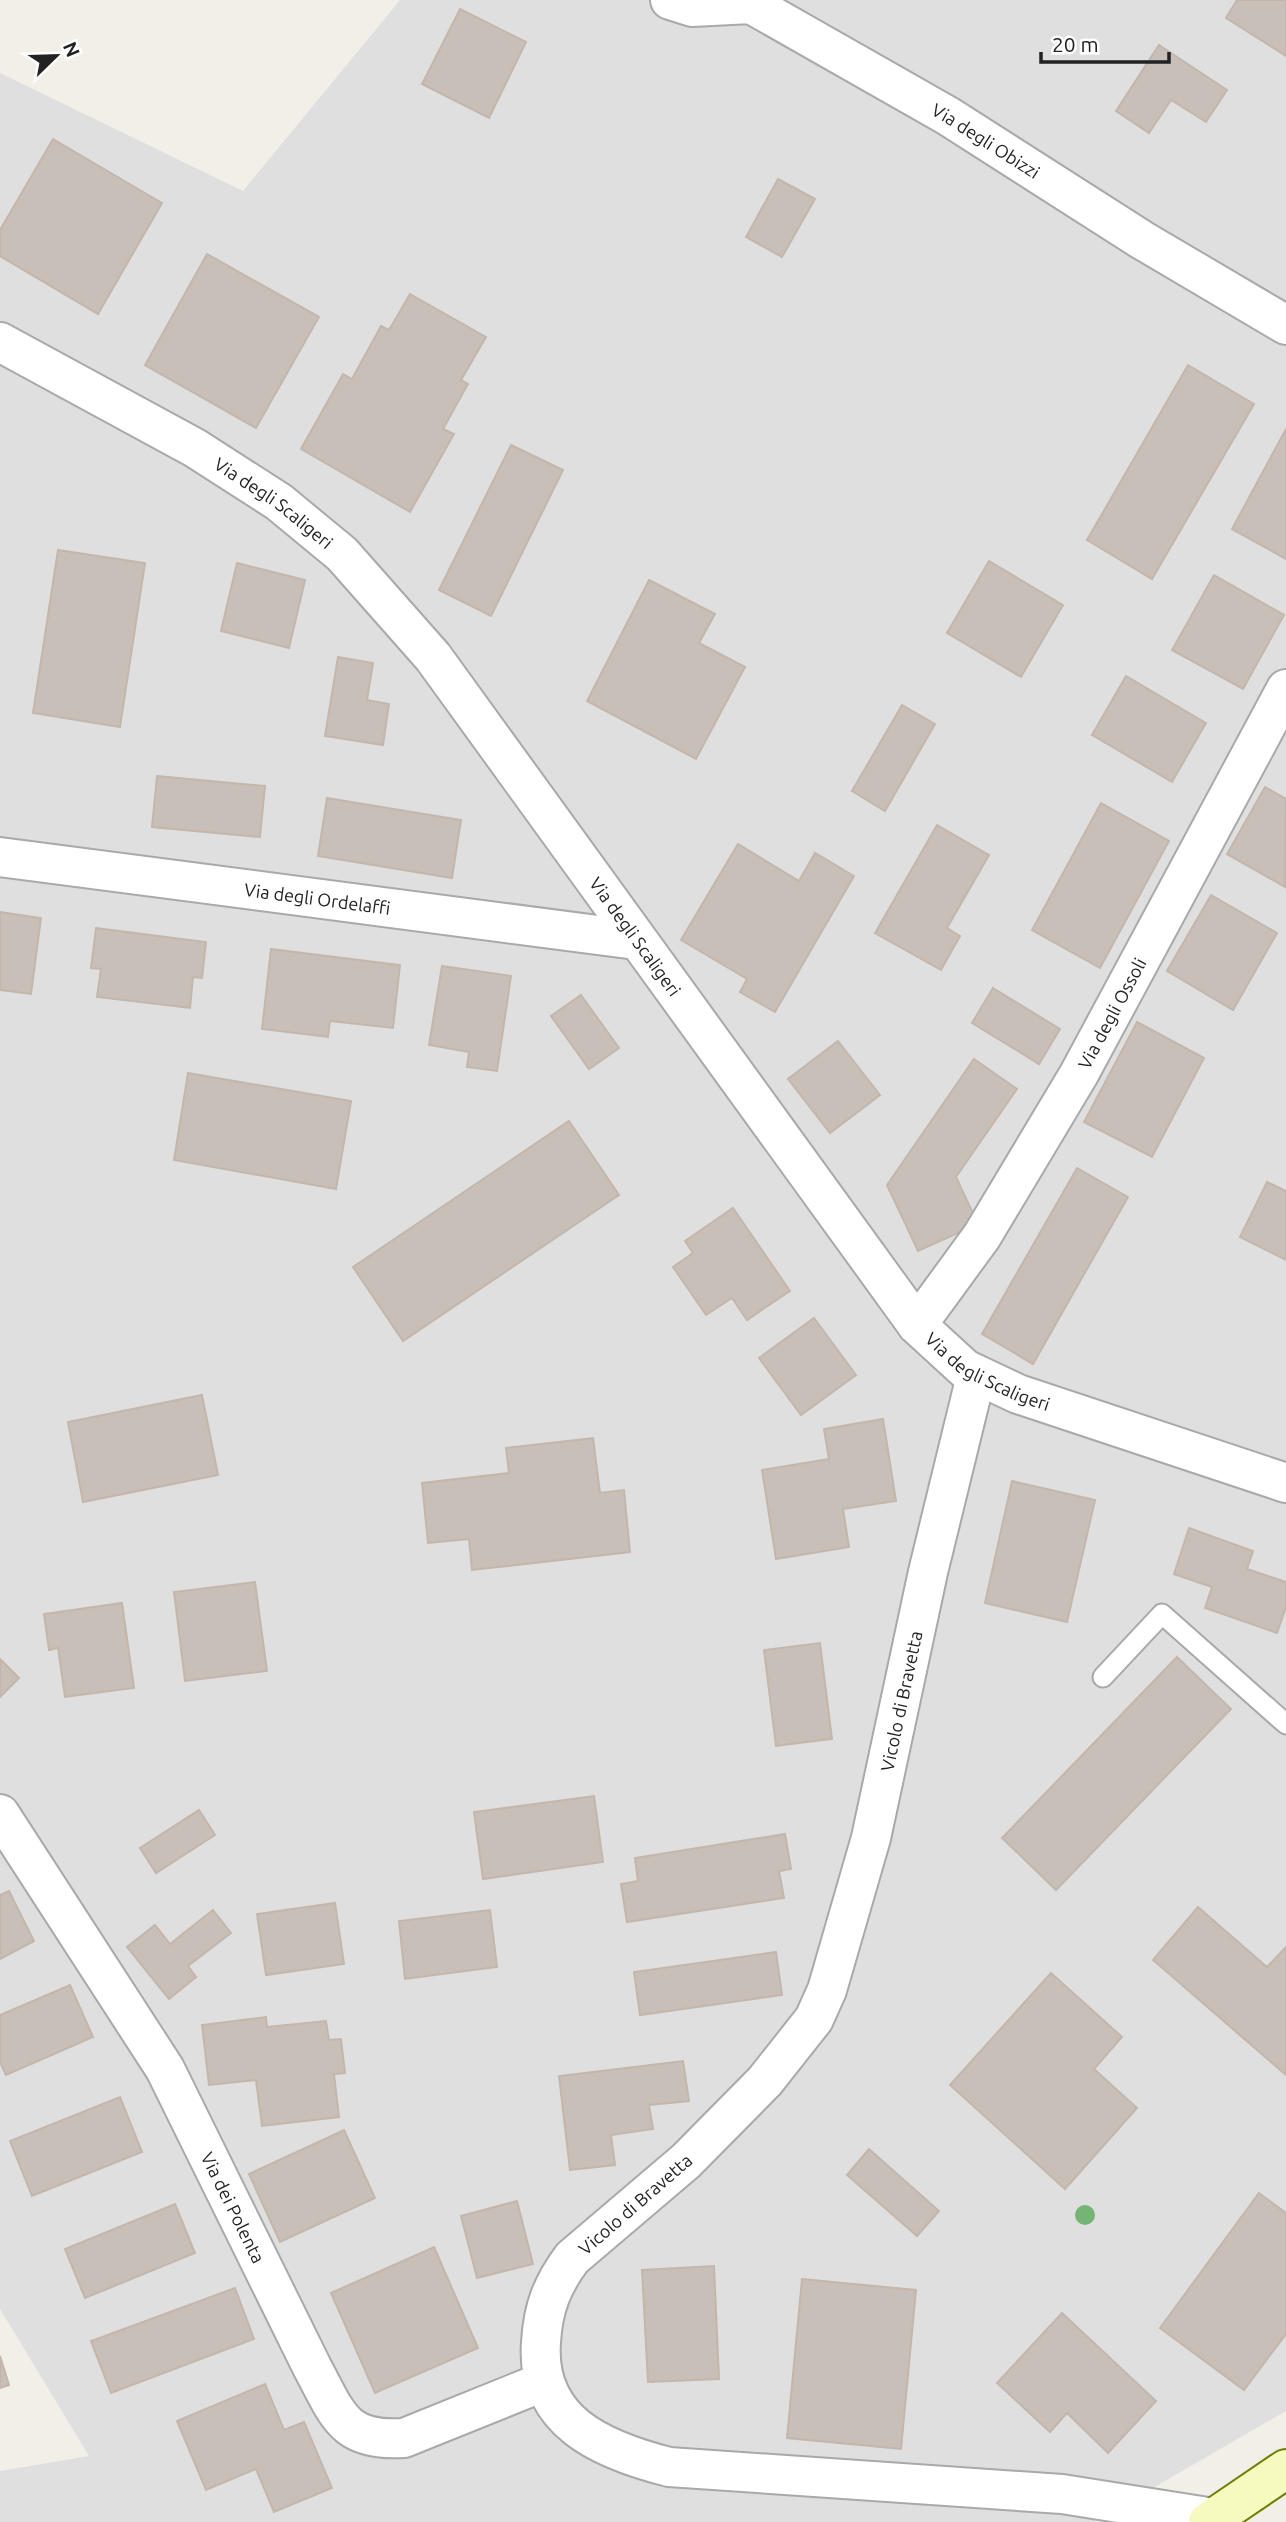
<svg xmlns="http://www.w3.org/2000/svg" width="1286" height="2522" viewBox="0 0 1286 2522" font-family="Ubuntu,sans-serif">
	<style>
		.residential { fill: #e0dfdf }
		.building { fill: #c7bfb8; stroke: #c4b6ab; stroke-width: 2 }
		.lines { fill: none; stroke-linecap: round; stroke-linejoin: round }
		.service-casing { stroke: #a9a9a9; stroke-width: 23 }
		.minor-casing { stroke: #a9a9a9; stroke-width: 42 }
		.secondary-casing { stroke: #707d05; stroke-width: 42 }
		.service { stroke: #fff; stroke-width: 19 }
		.minor { stroke: #fff; stroke-width: 38 }
		.secondary { stroke: #f7fabf; stroke-width: 38 }
		.tree { fill: #74b475 }
		.labels { text-anchor: middle; dominant-baseline: central; stroke-width: 6; stroke-linejoin: round; paint-order: stroke }
		.street-label { font-size: 18px; fill: #222; stroke: #fff }
	</style>
	<rect width="100%" height="100%" fill="#f2efe9"/>
	<path class="residential" d="M400 0H1286V2411L1094 2522H0V2471L89 2456 0 2309V73L243 191Z"/>
	<g class="building">
		<path d="M1237 0H1286V56L1226 18Z"/>
		<path d="M460 9 526 42 489 118 422 84Z"/>
		<path d="M1159 45 1227 90 1206 122 1171 100 1149 133 1116 111Z"/>
		<path d="M53 139 162 203 98 314 0 256V230Z"/>
		<path d="M778 179 815 199 782 257 746 237Z"/>
		<path d="M207 254 319 317 256 428 145 365Z"/>
		<path d="M410 294 486 337 461 380 468 384 443 429 454 434 410 512 301 449 343 374 352 379 381 326 389 330Z"/>
		<path d="M1188 365 1254 404 1152 579 1087 540Z"/>
		<path d="M1286 429V559L1232 529Z"/>
		<path d="M511 445 563 470 491 616 439 590Z"/>
		<path d="M58 550 145 563 120 727 33 713Z"/>
		<path d="M989 561 1063 605 1021 677 947 633Z"/>
		<path d="M237 563 305 580 289 648 221 631Z"/>
		<path d="M1214 575 1284 615 1243 689 1172 650Z"/>
		<path d="M649 580 715 614 699 643 745 667 696 759 587 701Z"/>
		<path d="M338 657 373 663 367 700 389 704 383 745 325 736Z"/>
		<path d="M1126 676 1206 723 1172 782 1092 735Z"/>
		<path d="M902 705 935 724 885 811 852 791Z"/>
		<path d="M157 776 265 786 260 837 152 827Z"/>
		<path d="M1265 787 1286 799 1285 887 1227 854Z"/>
		<path d="M327 798 461 820 452 878 318 856Z"/>
		<path d="M1101 803 1169 841 1100 968 1032 930Z"/>
		<path d="M937 825 989 855 947 928 960 936 941 970 875 933Z"/>
		<path d="M738 844 799 881 815 853 854 876 775 1012 740 992 747 979 681 940Z"/>
		<path d="M1211 895 1277 933 1233 1010 1167 971Z"/>
		<path d="M0 912 41 918 31 994 0 990Z"/>
		<path d="M96 928 206 942 202 978 193 977 190 1008 97 997 101 969 91 968Z"/>
		<path d="M271 949 400 965 393 1028 330 1021 328 1037 262 1029Z"/>
		<path d="M442 966 511 976 497 1071 467 1067 469 1052 429 1045Z"/>
		<path d="M993 988 1060 1029 1039 1064 972 1023Z"/>
		<path d="M581 995 619 1048 589 1069 551 1016Z"/>
		<path d="M1137 1022 1204 1058 1152 1157 1084 1122Z"/>
		<path d="M838 1041 880 1095 830 1133 788 1079Z"/>
		<path d="M974 1059 1017 1089 956 1177 978 1224 918 1251 887 1185Z"/>
		<path d="M188 1073 351 1101 336 1189 174 1160Z"/>
		<path d="M569 1121 619 1195 403 1341 353 1267Z"/>
		<path d="M1077 1168 1128 1197 1033 1364 982 1334Z"/>
		<path d="M1267 1182 1286 1191V1260L1240 1237Z"/>
		<path d="M733 1208 790 1291 747 1320 732 1298 706 1315 673 1267 693 1253 685 1241Z"/>
		<path d="M814 1318 856 1375 801 1415 759 1358Z"/>
		<path d="M202 1395 218 1475 83 1502 68 1422Z"/>
		<path d="M883 1419 896 1501 843 1509 849 1547 776 1559 762 1470 829 1459 824 1429Z"/>
		<path d="M593 1438 600 1493 624 1490 630 1552 472 1570 469 1539 428 1543 422 1483 509 1473 506 1448Z"/>
		<path d="M1012 1481 1095 1500 1067 1622 985 1603Z"/>
		<path d="M1189 1528 1253 1551 1247 1569 1286 1582V1607L1277 1633 1205 1608 1212 1587 1174 1574Z"/>
		<path d="M255 1582 267 1671 185 1681 174 1592Z"/>
		<path d="M122 1603 134 1688 65 1697 58 1648 49 1650 44 1614Z"/>
		<path d="M820 1643 832 1739 776 1746 764 1650Z"/>
		<path d="M1177 1657 1231 1709 1056 1890 1002 1838Z"/>
		<path d="M0 1659 19 1678 0 1697Z"/>
		<path d="M594 1796 603 1862 483 1879 474 1812Z"/>
		<path d="M199 1810 215 1835 156 1873 140 1848Z"/>
		<path d="M785 1834 791 1869 779 1871 784 1898 627 1922 621 1884 638 1881 635 1858Z"/>
		<path d="M9 1891 34 1941 0 1959V1895Z"/>
		<path d="M335 1903 344 1964 266 1975 257 1914Z"/>
		<path d="M1198 1907 1267 1967 1286 1947V2075L1153 1960Z"/>
		<path d="M213 1910 231 1933 188 1966 196 1977 169 1999 127 1947 155 1925 170 1944Z"/>
		<path d="M490 1910 497 1967 405 1979 399 1921Z"/>
		<path d="M776 1952 782 1995 640 2015 634 1972Z"/>
		<path d="M1051 1973 1122 2037 1094 2069 1137 2108 1065 2189 950 2085Z"/>
		<path d="M70 1985 93 2037 6 2075 0 2062V2015Z"/>
		<path d="M266 2017 267 2027 326 2021 329 2040 341 2039 345 2073 334 2074 339 2117 262 2126 256 2080 209 2085 202 2025Z"/>
		<path d="M683 2061 689 2101 649 2105 653 2129 611 2135 615 2165 570 2170 559 2076Z"/>
		<path d="M120 2097 142 2152 32 2196 10 2141Z"/>
		<path d="M344 2130 375 2198 280 2242 249 2174Z"/>
		<path d="M869 2149 939 2211 917 2236 847 2175Z"/>
		<path d="M1259 2193 1286 2213V2334L1244 2390 1160 2328Z"/>
		<path d="M517 2201 533 2264 477 2278 461 2216Z"/>
		<path d="M175 2204 195 2253 85 2298 65 2249Z"/>
		<path d="M434 2247 478 2348 375 2393 331 2293Z"/>
		<path d="M714 2266 719 2379 648 2382 642 2270Z"/>
		<path d="M802 2279 916 2290 901 2449 787 2438Z"/>
		<path d="M235 2288 254 2339 111 2393 91 2341Z"/>
		<path d="M1062 2313 1156 2401 1108 2453 1067 2413 1050 2432 997 2383Z"/>
		<path d="M0 2356 9 2385 0 2388Z"/>
		<path d="M265 2384 284 2430 304 2422 332 2488 274 2512 256 2469 206 2490 177 2421Z"/>
	</g>
	<g class="lines">
		<defs>
			<path id="service" d="M1103 1677 1162 1614 1286 1724"/>
			<g id="minor">
				<path id="s1" d="M670 0 692 7 751 4 948 116 1142 240 1286 325"/>
				<path id="s2" d="M0 342 195 448 279 502 342 554 433 657 917 1325 965 1369 1018 1394 1286 1483"/>
				<path id="s3" d="M0 857 636 940"/>
				<path id="s4" d="M917 1325 982 1236 1079 1074 1286 689"/>
				<path d="M976 1376 928 1572 871 1838 827 1990 814 2019 765 2081 686 2161 572 2258C552 2285 543 2308 541 2342 535 2422 602 2450 669 2467L1062 2494 1214 2518"/>
				<path id="s5" d="M0 1814 165 2069 312 2367C338 2415 343 2442 404 2438L543 2382"/>
			</g>
			<path id="secondary" d="M1208 2522 1286 2469"/>
		</defs>
		<use href="#service" class="service-casing"/>
		<use href="#minor" class="minor-casing"/>
		<use href="#secondary" class="secondary-casing"/>
		<use href="#service" class="service"/>
		<use href="#minor" class="minor"/>
		<use href="#secondary" class="secondary"/>
	</g>
	<circle class="tree" cx="1085" cy="2215" r="10"/>
	<g class="labels">
		<g class="street-label">
			<text stroke="none"><textPath href="#s1" startOffset="354">Via degli Obizzi</textPath></text>
			<text stroke="none"><textPath href="#s2" startOffset="318">Via degli Scaligeri</textPath></text>
			<text stroke="none"><textPath href="#s3" startOffset="320">Via degli Ordelaffi</textPath></text>
			<text stroke="none"><textPath href="#s2" startOffset="886">Via degli Scaligeri</textPath></text>
			<text stroke="none"><textPath href="#s4" startOffset="368">Via degli Ossoli</textPath></text>
			<text stroke="none"><textPath href="#s2" startOffset="1452">Via degli Scaligeri</textPath></text>
			<text transform="translate(901 1701) rotate(-78)">Vicolo di Bravetta</text>
			<text transform="translate(635 2204) rotate(-41)">Vicolo di Bravetta</text>
			<text stroke="none"><textPath href="#s5" startOffset="458">Via dei Polenta</textPath></text>
		</g>
	</g>
	<g transform="translate(56 56) rotate(67)" stroke="#ffffff" stroke-width="5" paint-order="stroke">
	<path d="M0-5L12 26L0 18L-12 26Z" fill="#222222"/>
	<text y="-10" font-size="19" font-weight="bold" text-anchor="middle" fill="#222222">N</text>
	</g>
	<path d="M1041 52v10h128v-10" fill="none" stroke="#222222" stroke-width="3.5"/>
	<text x="1052" y="52" font-size="21" fill="#222222" stroke="#ffffff" stroke-width="5" paint-order="stroke">20 m</text>
</svg>
